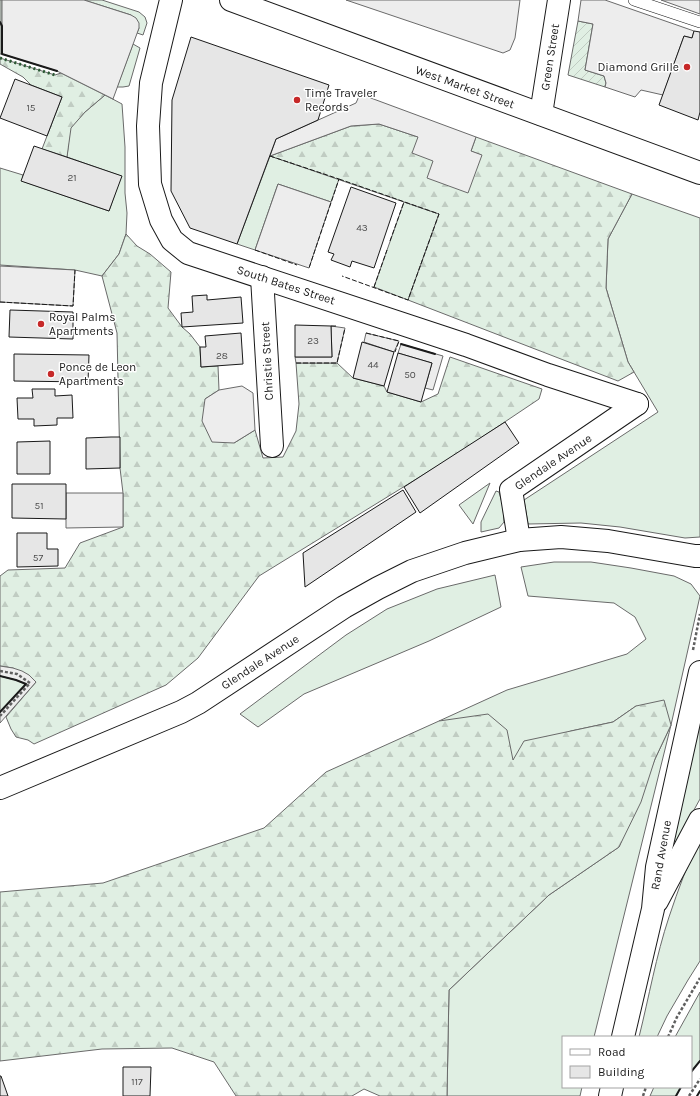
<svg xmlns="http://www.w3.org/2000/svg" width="700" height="1096" viewBox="0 0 700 1096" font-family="Karla,sans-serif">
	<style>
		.grass { fill: #e0efe3; stroke: #6a6a6a }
		.forest { fill: url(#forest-firs); stroke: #6a6a6a }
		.garden { fill: url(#garden-furrows); stroke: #6a6a6a }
		.parking { fill: #ededed; stroke: #6a6a6a }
		.building { fill: #e6e6e6; stroke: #1a1a1a }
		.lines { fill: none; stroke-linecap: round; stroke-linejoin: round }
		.service-casing { stroke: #1a1a1a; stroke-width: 12 }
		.minor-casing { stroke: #1a1a1a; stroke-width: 24 }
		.tertiary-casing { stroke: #1a1a1a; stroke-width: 24 }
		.primary-casing { stroke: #1a1a1a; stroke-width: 24 }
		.path { stroke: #5f5f5f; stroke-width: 2.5; stroke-dasharray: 3 2; stroke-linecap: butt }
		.service { stroke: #fff; stroke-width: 11 }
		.minor { stroke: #fff; stroke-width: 22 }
		.tertiary { stroke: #fff; stroke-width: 22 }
		.primary { stroke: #fff; stroke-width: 22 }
		.hedge { stroke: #2b5a34; stroke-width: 3; stroke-dasharray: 2 3; stroke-linecap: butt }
		.fence { stroke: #1a1a1a; stroke-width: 1; stroke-dasharray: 5 2; stroke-linecap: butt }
		.wall { stroke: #1a1a1a; stroke-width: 2 }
		.poi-dot { fill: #c62828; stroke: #fff; stroke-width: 1.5 }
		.labels { text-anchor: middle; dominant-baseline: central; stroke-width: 3; stroke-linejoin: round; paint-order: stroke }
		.number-label { font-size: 10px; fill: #4d4d4d }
		.street-label { font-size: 12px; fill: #1a1a1a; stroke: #fff }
		.poi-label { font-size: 12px; fill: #1a1a1a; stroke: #fff; text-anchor: start }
	</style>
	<defs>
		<pattern id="forest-firs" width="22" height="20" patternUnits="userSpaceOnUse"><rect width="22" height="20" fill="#e0efe3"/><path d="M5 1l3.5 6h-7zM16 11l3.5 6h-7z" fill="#c0ccc2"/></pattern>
		<pattern id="garden-furrows" width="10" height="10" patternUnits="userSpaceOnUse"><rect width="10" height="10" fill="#e0efe3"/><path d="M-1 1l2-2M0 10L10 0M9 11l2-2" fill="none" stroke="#c0ccc2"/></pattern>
	</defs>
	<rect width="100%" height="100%" fill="#fff"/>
	<g class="grass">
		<rect x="0" y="0" width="2" height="54"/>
		<path d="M84 0H102L139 12 145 17 147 23 143 35 137 33 139 28 131 15Z"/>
		<path d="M133 44 140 48 129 86 123 87H117Z"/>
		<path d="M105 95 122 104 125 147V193L127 213 126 234 119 254 102 276 75 270 0 265V168L23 175 22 181 109 211 121 176 67 157 70 128 85 112Z"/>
		<path d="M270 156 339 179 331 202 278 184 255 250 237 244Z"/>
		<path d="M632 194 700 218V537L685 538 620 527 581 523 528 524 524 500 658 412 628 362 606 288 608 239Z"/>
		<path d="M404 202 439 214 408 300 374 287Z"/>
		<path d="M490 483 473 524 459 505Z"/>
		<path d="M496 491 499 492 503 506 504 522 499 528 481 532V522Z"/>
		<path d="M554 562H591L631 568 674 576 691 584 700 596 671 725 594 1037H563V1087H582L580 1096H447L449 990 549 895 619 847 655 759 671 725 636 706 613 722 571 731 513 760 439 721 507 690 627 654 646 639 635 617 614 603 528 596 521 567Z"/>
		<path d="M495 575 501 607 429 641 304 694 258 727 240 714 346 635 387 609 437 589Z"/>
		<path d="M0 676 16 680 26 684 0 712Z"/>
		<path d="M700 716V799L668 857Z"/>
		<path d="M700 837V961L688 980 667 1016 657 1037H639C649 997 656 956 669 917 678 890 688 863 700 837Z"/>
		<path d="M700 992V1061L691 1072V1037H675Z"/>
		<path d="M654 1087H681L676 1096H650Z"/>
	</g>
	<g class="forest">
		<path d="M0 58 55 75 61 73 105 95 85 112 71 128 67 157 42 149 62 97 31 85 23 77 0 64Z"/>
		<path d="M379 124 418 137 481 155 471 151 476 137 632 194 608 239 606 288 628 362 634 372 618 381 408 300 439 214 270 156 351 126Z"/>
		<path d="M126 234 137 246 150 254 171 272 168 308 182 327 190 334 200 347 201 367 218 366 219 390 205 399 234 443 255 430 263 458 283 457 296 431 299 404 296 363H337L353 378 384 386 387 392 421 402 438 394 450 357 542 389 539 399 457 454 259 576 198 658 166 685 34 744 28 740 16 737 11 729 6 717 36 682 13 668 0 666V576L8 570 65 568 80 543 123 527V493L120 468 117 333 102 276 119 254Z"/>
		<path d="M664 700 671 725 655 759 641 802 619 847 549 895 449 990 447 1096H380L364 1089 352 1096H236L214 1062 172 1048 102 1049 0 1061V892L103 883 264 828 326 772 439 721 488 714 507 730 513 760 524 741 613 722 636 706Z"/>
	</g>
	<path class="garden" d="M578 21 593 24 585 70 604 76 606 83 605 87 568 75Z"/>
	<g class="parking">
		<path d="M2 0H84L131 15 136 18 139 23V28L113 99 57 71 2 54Z"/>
		<path d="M346 0H520L515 38 510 50 503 53Z"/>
		<path d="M581 0H605L694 31 692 38 684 36 663 95 641 90 635 97 605 87 606 83 604 76 585 70 593 24 578 21Z"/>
		<path d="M661 0H700V14Z"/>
		<path d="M360 94 476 137 471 151 482 155 468 193 427 178 433 161 412 153 418 137 379 124 351 126 270 156 276 139 356 103Z"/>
		<path d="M278 184 331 202 309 268 255 250Z"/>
		<path d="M0 266 75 270 73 306 0 302Z"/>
		<path d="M331 326 345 328 337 363H296L295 357H332Z"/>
		<path d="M366 333 399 341 394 352 364 342Z"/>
		<path d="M401 344 443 356 433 390 425 388 432 363 398 353Z"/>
		<path d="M242 386 253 393 255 430 234 443 212 442 202 421 205 399 219 390Z"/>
		<path d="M66 493H123V527L66 528Z"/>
		<path d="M0 666 13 668 22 671 29 675 36 682 0 723V712L26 684 16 680 0 676Z"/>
	</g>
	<g class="building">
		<path d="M694 31 700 32V112L698 120 659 105 684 36 692 38Z"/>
		<path d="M191 37 329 85 318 120 276 139 237 244 190 228 171 191 172 100Z"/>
		<path d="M15 79 62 97 47 136 0 118Z"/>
		<path d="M34 146 122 176 109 211 21 181Z"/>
		<path d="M351 187 396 203 374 268 352 261 350 267 331 260 334 254 328 252Z"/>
		<path d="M207 295V300L241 297 243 323 182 327 181 313 193 312 192 296Z"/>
		<path d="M10 310 73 312V339L9 337Z"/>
		<path d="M295 325 331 326 332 357H295Z"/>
		<path d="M241 333 243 364 201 367 200 347H206L205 336Z"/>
		<path d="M362 342 394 352 384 386 353 378Z"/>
		<path d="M398 353 432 363 421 402 387 392Z"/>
		<path d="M14 354 89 355 88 382 14 381Z"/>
		<path d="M32 389H55V396L72 395 73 418H57V425L34 426V419H18L17 398H33Z"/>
		<path d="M505 422 519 443 420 513 404 487Z"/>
		<path d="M111 437H120V468L86 469V438Z"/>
		<path d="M50 441V474H17V442Z"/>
		<path d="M12 484H66V519L12 518Z"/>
		<path d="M403 490 416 512 305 587 303 553Z"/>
		<path d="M17 533H47V549H58V566L17 567Z"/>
		<path d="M123 1067H151L150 1096H123Z"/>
		<path d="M0 1076H1L8 1096H0Z"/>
	</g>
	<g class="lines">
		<defs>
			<path id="service" d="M634 0 700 22"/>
			<g id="minor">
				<path d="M171 0 151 83 148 126 150 184 161 220 172 240 188 253 466 345 548 375 637 404"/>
				<path d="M541 114 559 0"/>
				<path d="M262 277 272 446"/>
				<path d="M519 540 511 490 637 404"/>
			</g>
			<path id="tertiary" d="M0 788 181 712 198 703 344 607 378 588 412 571 465 553 519 540 561 537 608 541 695 556H700"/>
			<g id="primary">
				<path d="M231 0 700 173"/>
				<path d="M657 901 700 820"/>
				<path d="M623 1037 653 909 657 867 700 672"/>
				<path d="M610 1096 612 1087"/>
			</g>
		</defs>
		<use href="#service" class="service-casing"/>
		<use href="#minor" class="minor-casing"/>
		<use href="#tertiary" class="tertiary-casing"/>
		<use href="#primary" class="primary-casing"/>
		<g class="path">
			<path d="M693 650 700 614"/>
			<path d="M0 671 17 674 30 683 0 716"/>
			<path d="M668 1037 677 1017 700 978"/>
			<path d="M643 1096 646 1087"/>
			<path d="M689 1096 700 1079"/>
		</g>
		<use href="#service" class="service"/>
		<use href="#minor" class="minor"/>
		<use href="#tertiary" class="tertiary"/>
		<use href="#primary" class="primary"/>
		<path class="hedge" d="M0 58 55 75"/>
		<g class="fence">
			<path d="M270 156 339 179 309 268"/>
			<path d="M339 179 439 214 408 300 342 276"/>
			<path d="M390 241 404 202"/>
			<path d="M255 250 297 265"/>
			<path d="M374 287 387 250"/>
			<path d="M0 302 73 306 75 270"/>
			<path d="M331 326H338"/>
			<path d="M366 333 399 341 395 352"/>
			<path d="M296 363H337L345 328"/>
		</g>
		<g class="wall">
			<path d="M0 22 2 26V54L57 71"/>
			<path d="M401 344 435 354"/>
			<path d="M0 676 16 680 26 684 0 712"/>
			<path d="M691 1072 700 1061"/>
			<path d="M676 1096 681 1087"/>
			<path d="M697 1096 700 1091"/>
		</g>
	</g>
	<g class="poi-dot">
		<circle cx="687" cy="67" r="4"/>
		<circle cx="297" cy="100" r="4"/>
		<circle cx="41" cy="324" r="4"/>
		<circle cx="51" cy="374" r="4"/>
	</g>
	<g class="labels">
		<g class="number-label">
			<text x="31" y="108">15</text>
			<text x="72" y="178">21</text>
			<text x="362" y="228">43</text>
			<text x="313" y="341">23</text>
			<text x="222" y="356">28</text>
			<text x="373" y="365">44</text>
			<text x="410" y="375">50</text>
			<text x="39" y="506">51</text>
			<text x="38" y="558">57</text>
			<text x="137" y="1082">117</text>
		</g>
		<g class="street-label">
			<text transform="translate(550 57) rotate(-81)">Green Street</text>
			<text transform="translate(465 87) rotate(20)">West Market Street</text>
			<text transform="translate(286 285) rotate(18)">South Bates Street</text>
			<text transform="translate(267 361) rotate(-93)">Christie Street</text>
			<text transform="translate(553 462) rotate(-34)">Glendale Avenue</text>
			<text transform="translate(260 662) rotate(-33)">Glendale Avenue</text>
			<text transform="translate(661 855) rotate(-80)">Rand Avenue</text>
		</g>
		<g class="poi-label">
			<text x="679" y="67" text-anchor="end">Diamond Grille</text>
			<text x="305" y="93">Time Traveler<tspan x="305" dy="14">Records</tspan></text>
			<text x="49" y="317">Royal Palms<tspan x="49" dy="14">Apartments</tspan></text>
			<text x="59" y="367">Ponce de Leon<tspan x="59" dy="14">Apartments</tspan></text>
		</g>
	</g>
	<rect x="562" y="1036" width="130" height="52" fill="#ffffff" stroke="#a3a3a3"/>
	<rect x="570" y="1049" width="20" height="6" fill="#ffffff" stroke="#a3a3a3"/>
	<text x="598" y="1056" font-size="12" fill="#1a1a1a">Road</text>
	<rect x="570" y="1066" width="20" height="12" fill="#e6e6e6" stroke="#a3a3a3"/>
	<text x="598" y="1076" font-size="12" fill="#1a1a1a">Building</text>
</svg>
